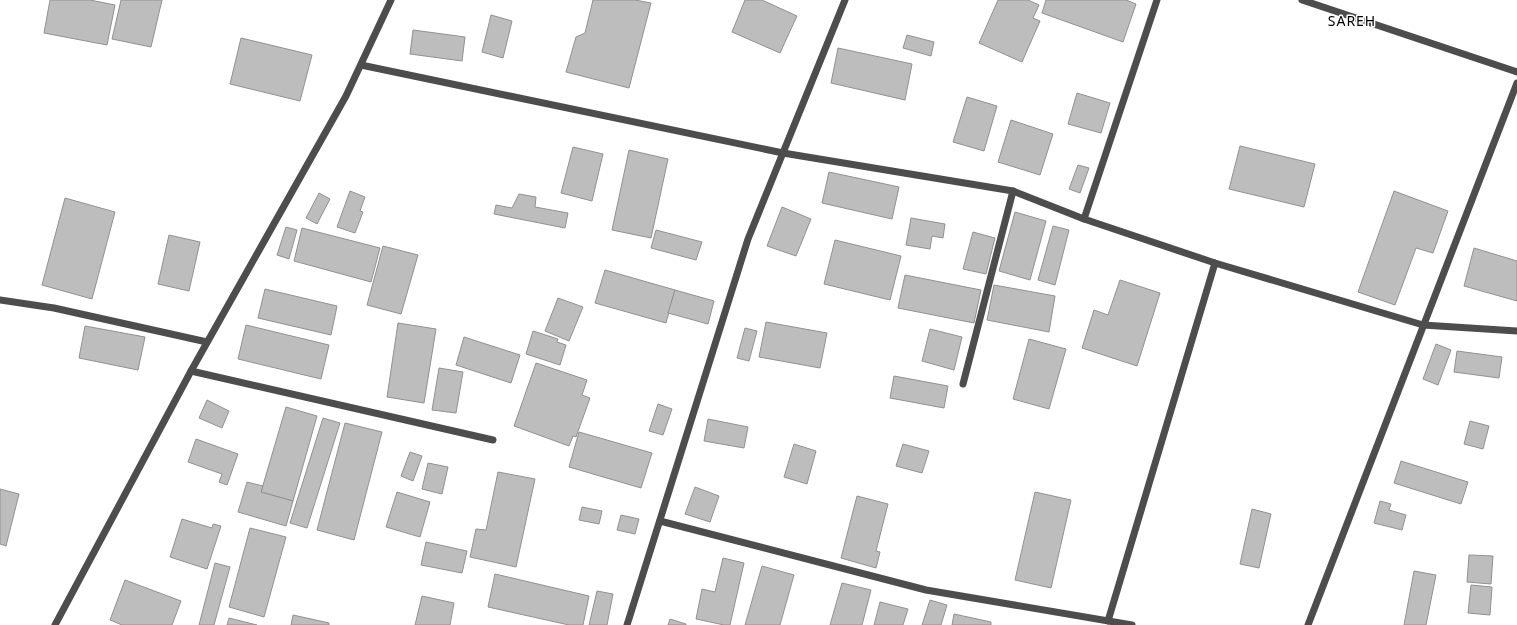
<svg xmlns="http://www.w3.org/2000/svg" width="1517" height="625" viewBox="0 0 1517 625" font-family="'Noto Sans',sans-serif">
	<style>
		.building { fill: #bdbdbd; stroke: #919191 }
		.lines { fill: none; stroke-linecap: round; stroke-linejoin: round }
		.minor { stroke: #4d4d4d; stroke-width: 7 }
		.labels { text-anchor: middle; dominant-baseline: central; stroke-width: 3; stroke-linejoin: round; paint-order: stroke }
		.quarter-label { font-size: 14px; letter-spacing: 1px; fill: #000; stroke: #fff }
	</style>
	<rect width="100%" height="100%" fill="#fff"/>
	<g class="building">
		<path d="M50 0H90L115 5 107 45 44 33Z"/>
		<path d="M121 0H162L151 47 112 39Z"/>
		<path d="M593 0H635L651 3 629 88 566 72 576 37 585 33Z"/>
		<path d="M745 0H762L797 16 780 53 732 32Z"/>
		<path d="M998 0H1028L1039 5 1033 18 1040 21 1022 62 979 43Z"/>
		<path d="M1046 0H1126L1136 4 1123 42 1042 13Z"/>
		<path d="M491 15 512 21 503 58 482 52Z"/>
		<path d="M413 30 465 37 462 61 410 54Z"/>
		<path d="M907 35 934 42 931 56 903 48Z"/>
		<path d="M241 38 312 55 300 101 230 84Z"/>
		<path d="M838 48 912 64 905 100 831 83Z"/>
		<path d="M1077 93 1110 103 1101 133 1068 124Z"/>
		<path d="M967 97 997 106 984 151 953 142Z"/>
		<path d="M1011 120 1053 134 1040 175 998 162Z"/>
		<path d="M1240 146 1315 164 1304 207 1229 189Z"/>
		<path d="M573 147 603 154 592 201 561 193Z"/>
		<path d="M629 150 668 159 651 238 612 230Z"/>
		<path d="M1078 165 1089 168 1080 193 1069 189Z"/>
		<path d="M829 172 899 187 892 219 822 203Z"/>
		<path d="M350 191 365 197 360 211 363 212 355 233 337 227Z"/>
		<path d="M1394 191 1448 211 1433 253 1416 248 1395 305 1358 292Z"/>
		<path d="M319 193 330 199 317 224 306 218Z"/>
		<path d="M519 194 536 197 535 207 568 213 565 228 494 214 496 205 512 208Z"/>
		<path d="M65 198 115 212 92 299 42 285Z"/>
		<path d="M782 207 811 219 796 256 767 246Z"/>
		<path d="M1015 212 1046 221 1030 280 999 271Z"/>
		<path d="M911 218 945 224 943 238 932 236 930 249 906 245Z"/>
		<path d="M1053 226 1069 230 1055 285 1038 280Z"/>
		<path d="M286 227 297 230 289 259 277 255Z"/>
		<path d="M302 228 380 248 371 282 294 261Z"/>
		<path d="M656 230 702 242 696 260 651 248Z"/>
		<path d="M973 232 995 238 986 274 963 269Z"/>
		<path d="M169 235 200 242 189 291 158 284Z"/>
		<path d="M835 240 901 256 890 300 824 284Z"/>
		<path d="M383 246 418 255 401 314 367 305Z"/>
		<path d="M1474 248 1517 261V301L1464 286Z"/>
		<path d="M605 270 675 290 666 323 595 303Z"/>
		<path d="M905 275 981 290 974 323 898 308Z"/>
		<path d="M1120 280 1160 293 1137 366 1082 348 1094 310 1108 315Z"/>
		<path d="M994 285 1055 296 1049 332 987 320Z"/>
		<path d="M265 289 337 306 331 335 258 318Z"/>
		<path d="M675 290 714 301 708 324 668 313Z"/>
		<path d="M558 298 583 307 569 341 545 331Z"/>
		<path d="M766 322 827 333 820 368 759 357Z"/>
		<path d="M398 323 436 329 424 403 387 397Z"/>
		<path d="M246 325 329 345 321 379 238 359Z"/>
		<path d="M85 326 145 337 138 370 79 358Z"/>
		<path d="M745 328 757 331 749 361 737 358Z"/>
		<path d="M930 329 962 337 954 370 922 361Z"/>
		<path d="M533 331 558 339 557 342 566 345 560 365 526 354Z"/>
		<path d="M464 337 520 355 511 383 456 365Z"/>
		<path d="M1029 339 1066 349 1049 409 1013 399Z"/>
		<path d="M1436 344 1451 350 1438 385 1423 379Z"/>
		<path d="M1457 351 1502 357 1499 378 1454 372Z"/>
		<path d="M536 363 587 380 582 395 590 398 576 437 573 436 569 446 514 426Z"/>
		<path d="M439 368 463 372 456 413 432 410Z"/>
		<path d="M894 376 948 386 944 408 890 398Z"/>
		<path d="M207 400 229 411 222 428 199 418Z"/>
		<path d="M658 404 672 409 663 435 649 431Z"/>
		<path d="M286 407 317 416 293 501 261 492Z"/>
		<path d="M323 418 340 423 307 528 290 523Z"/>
		<path d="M708 419 748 427 744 448 704 441Z"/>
		<path d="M1470 421 1489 426 1483 449 1464 444Z"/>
		<path d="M345 423 382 432 354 540 317 530Z"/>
		<path d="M579 432 652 453 641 488 569 467Z"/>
		<path d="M196 439 238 454 227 485 219 482 222 474 188 462Z"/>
		<path d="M794 444 816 451 807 484 784 477Z"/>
		<path d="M903 444 929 451 922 473 896 466Z"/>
		<path d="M410 452 422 456 413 481 401 476Z"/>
		<path d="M1401 461 1468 482 1461 504 1394 483Z"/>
		<path d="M428 463 448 467 442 494 422 489Z"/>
		<path d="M498 472 535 479 516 567 470 557 476 529 486 530Z"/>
		<path d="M247 482 263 486 261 492 293 501 286 526 238 512Z"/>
		<path d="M695 487 719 496 710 522 685 514Z"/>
		<path d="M0 489 19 494 6 546 0 544Z"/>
		<path d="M397 492 430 502 420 537 386 527Z"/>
		<path d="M1035 492 1071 500 1051 588 1015 580Z"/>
		<path d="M857 496 888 504 876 551 880 552 876 568 841 558Z"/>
		<path d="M1380 501 1391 504 1389 510 1406 515 1402 530 1374 523Z"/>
		<path d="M582 507 602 511 599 524 579 520Z"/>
		<path d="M1252 509 1271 514 1259 568 1240 564Z"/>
		<path d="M621 515 639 519 635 534 617 530Z"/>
		<path d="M182 519 212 528 213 524 221 526 207 569 170 557Z"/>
		<path d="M250 528 286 537 264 617 229 607Z"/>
		<path d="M426 542 467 551 462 573 421 565Z"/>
		<path d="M1469 555 1493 556 1491 584 1467 582Z"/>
		<path d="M723 558 744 563 730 625H724L696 619 702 589 715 592Z"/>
		<path d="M215 563 230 567 214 625H199Z"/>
		<path d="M762 566 794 575 780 625H745Z"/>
		<path d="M1414 571 1436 575 1426 625H1404Z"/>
		<path d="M495 574 589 596 583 625H569L488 607Z"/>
		<path d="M125 580 181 601 172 625H122L110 620Z"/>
		<path d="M842 583 871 590 862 625H830Z"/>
		<path d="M1471 585 1492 587 1490 615 1468 613Z"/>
		<path d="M597 591 613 594 607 625H589Z"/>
		<path d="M422 596 454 603 450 625H415Z"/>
		<path d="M930 600 947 605 941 625H922Z"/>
		<path d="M880 602 908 609 903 625H874Z"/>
		<path d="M954 614 991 622V625H952Z"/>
		<path d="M293 615 329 623V625H291Z"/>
		<path d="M229 618 257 625H227Z"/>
		<path d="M670 619 686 624V625H668Z"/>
	</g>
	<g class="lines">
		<g class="minor">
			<path d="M1302 0 1517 72"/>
			<path d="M361 65 783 153 1013 191 1084 219 1215 263 1423 325 1517 331"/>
			<path d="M1084 219 1157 0"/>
			<path d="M0 300 54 308 207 342"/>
			<path d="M191 371 493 440"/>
			<path d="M963 384 1013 191"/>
			<path d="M660 521 926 590 1132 625"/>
			<path d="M1108 621 1215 263"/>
			<path d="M55 625 191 371 346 96 391 0"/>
			<path d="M627 625 748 239 845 0"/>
			<path d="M1308 625 1517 83"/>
		</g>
	</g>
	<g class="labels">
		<g class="quarter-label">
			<text x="1352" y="20">SAREH</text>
		</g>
	</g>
</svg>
